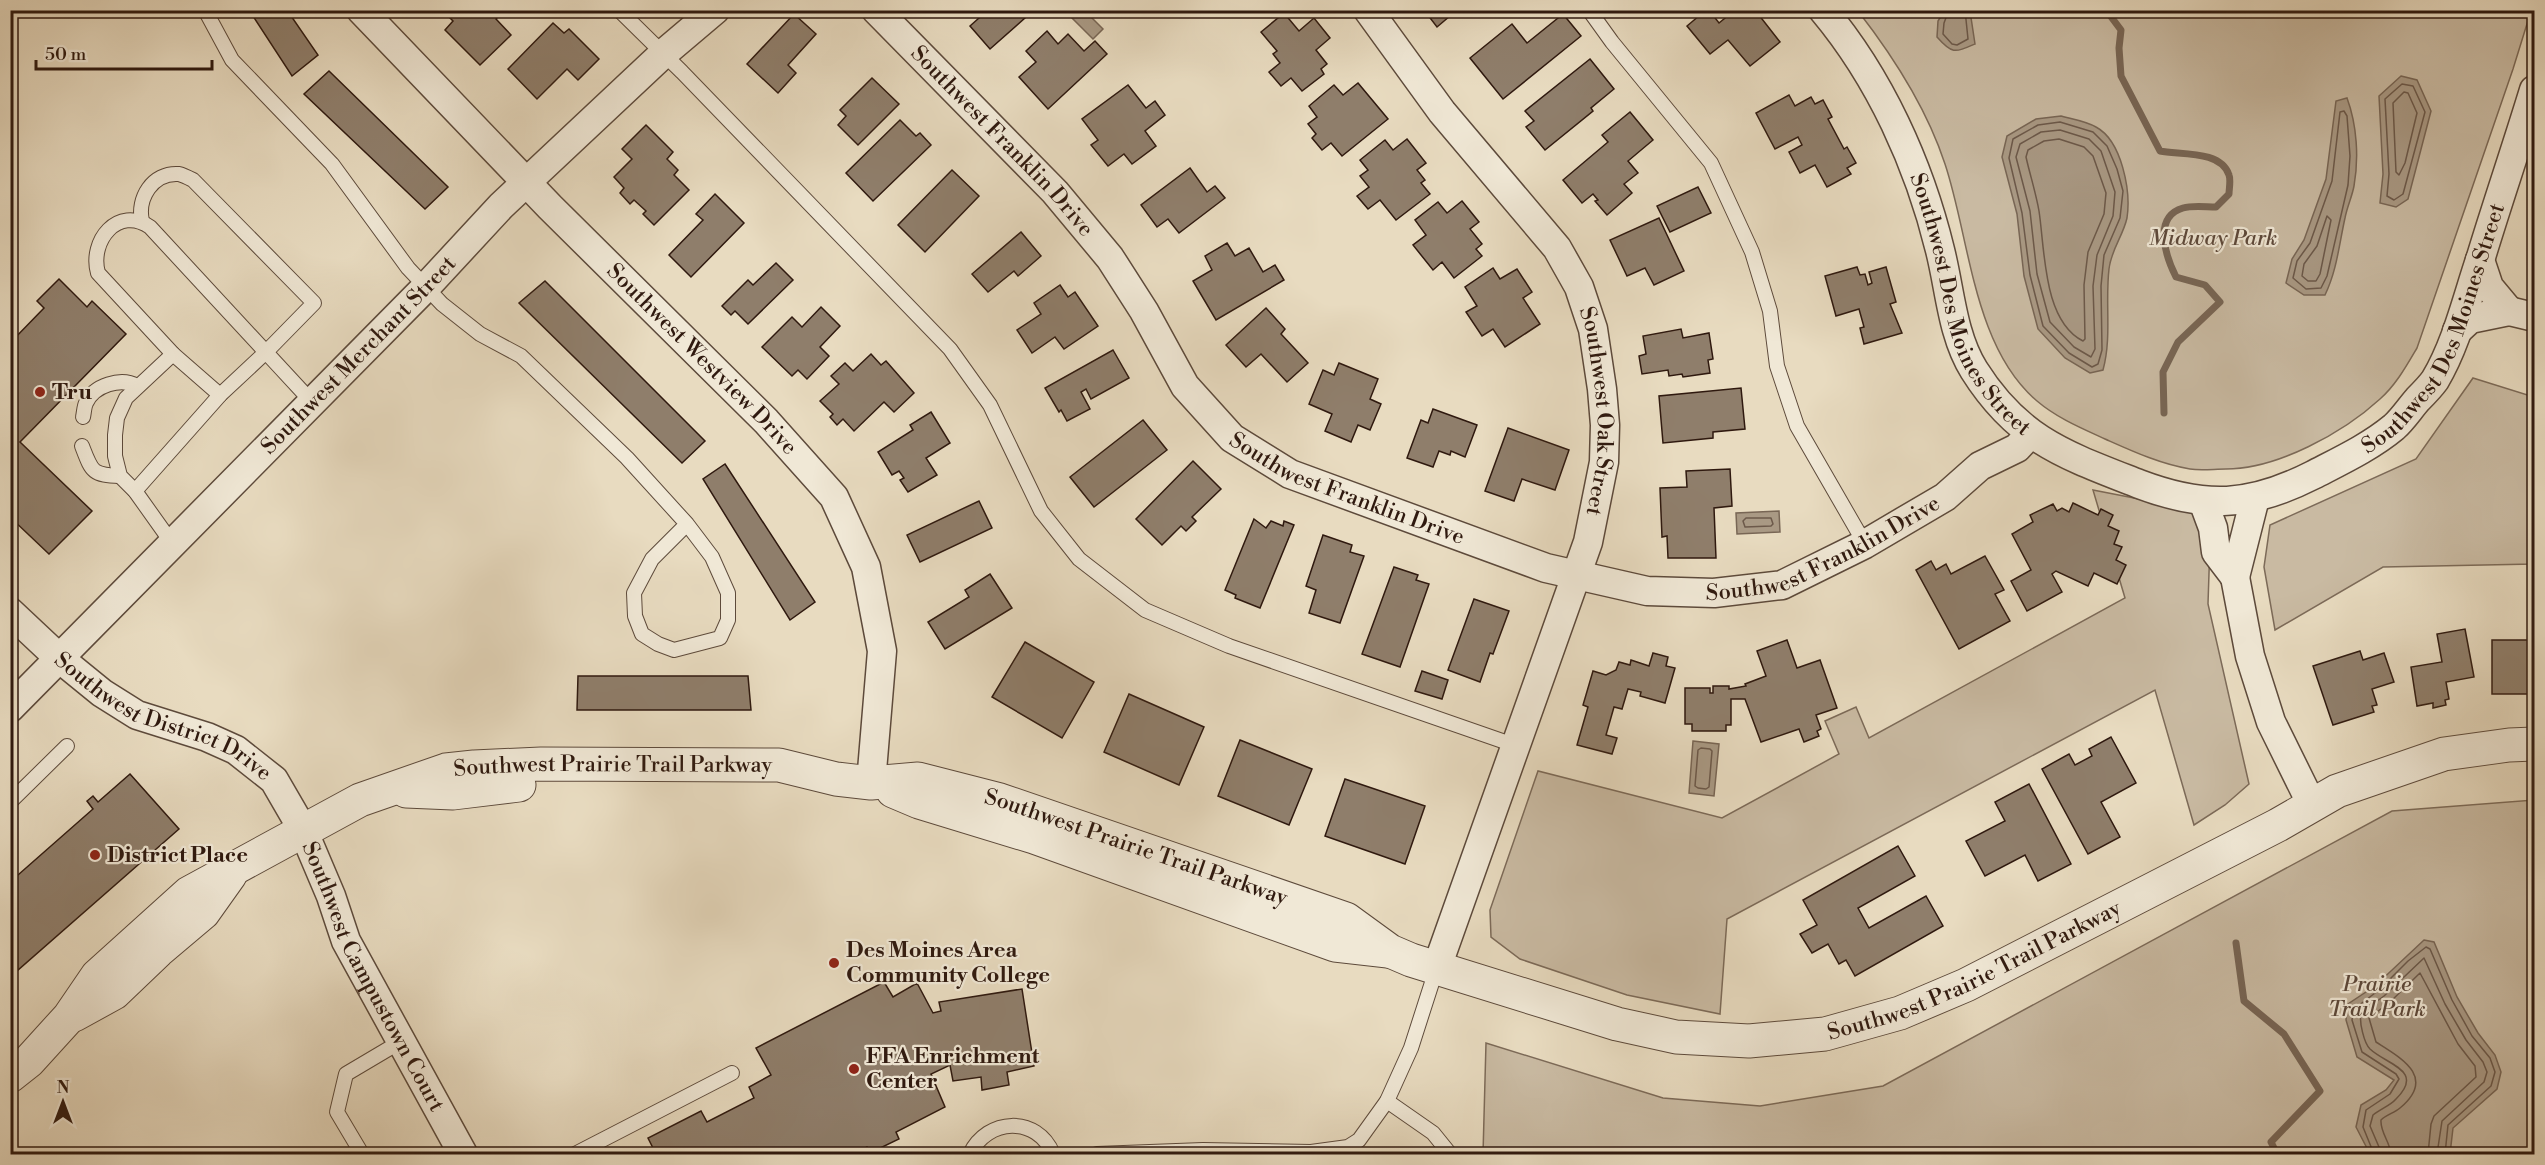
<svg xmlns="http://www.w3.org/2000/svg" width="2545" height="1165" viewBox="0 0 2545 1165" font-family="'Libre Bodoni',serif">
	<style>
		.green { fill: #c9baa2; stroke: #7c6a58; stroke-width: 1.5 }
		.water { fill: #a99984; stroke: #786655; stroke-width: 1.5 }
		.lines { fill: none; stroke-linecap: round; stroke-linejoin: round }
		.shore { stroke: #6c594a; stroke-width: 1.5 }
		.stream { stroke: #786655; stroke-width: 7 }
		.building { fill: #8f7e6b; stroke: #2f190f; stroke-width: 1.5 }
		.service-casing { stroke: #5d4a3b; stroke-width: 16 }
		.minor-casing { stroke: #5d4a3b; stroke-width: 31 }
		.tertiary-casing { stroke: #5d4a3b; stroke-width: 35 }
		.service { stroke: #f0e8d6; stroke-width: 14 }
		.minor { stroke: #f0e8d6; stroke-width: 28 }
		.tertiary { stroke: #f0e8d6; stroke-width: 33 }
		.poi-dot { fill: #8f2418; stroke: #f0e8d6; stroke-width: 2 }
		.labels { text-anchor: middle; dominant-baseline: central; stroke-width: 4.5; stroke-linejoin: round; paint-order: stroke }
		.street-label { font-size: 22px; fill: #2f190f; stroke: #f0e8d6 }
		.park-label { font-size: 22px; font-style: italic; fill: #5d493b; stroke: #f0e8d6 }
		.poi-label { font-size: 22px; font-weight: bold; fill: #2f190f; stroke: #f0e8d6; text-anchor: start }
	</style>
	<rect width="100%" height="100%" fill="#e8dbc0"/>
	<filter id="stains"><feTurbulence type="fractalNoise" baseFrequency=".00333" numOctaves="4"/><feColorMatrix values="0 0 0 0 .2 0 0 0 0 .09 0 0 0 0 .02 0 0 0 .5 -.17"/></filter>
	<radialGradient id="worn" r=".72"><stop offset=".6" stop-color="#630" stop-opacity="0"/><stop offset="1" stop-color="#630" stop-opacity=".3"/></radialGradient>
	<g class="green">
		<path d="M1858 11H2531L2513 69 2417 348C2407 365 2396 385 2380 399 2343 433 2277 469 2226 469 2214 469 2201 471 2190 469 2160 464 2132 451 2105 439 2081 428 2057 418 2037 401 1973 347 1970 239 1945 164 1927 109 1893 56 1858 11Z"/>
		<path d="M2473 378 2534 397V564L2383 567 2275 630 2264 567 2270 525 2416 459Z"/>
		<path d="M2093 490 2211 513 2208 604 2249 784 2225 805 2194 825 2155 690 1727 919 1720 1014 1627 995 1520 959 1491 937 1490 910 1538 771 1722 818 1839 754 1825 721 1856 707 1869 738 2125 598Z"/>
		<path d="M2534 800V1154H1483L1486 1043 1663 1098 1760 1106 1883 1086 2392 811Z"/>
	</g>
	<g class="water">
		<path d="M1080 11H1085L1103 29 1093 39 1072 18Z"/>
		<path d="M1944 11H1970L1975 44C1954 53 1952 54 1937 37L1938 21Z"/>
		<path d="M2401 76 2417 80 2431 111 2408 199 2396 207 2380 203 2383 174 2379 96Z"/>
		<path d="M2347 98C2357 125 2359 158 2354 186 2352 197 2347 207 2345 218 2339 245 2337 270 2325 295H2304L2286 283 2292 259 2304 240 2326 179 2336 101Z"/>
		<path d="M2061 116C2072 119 2086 121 2096 127 2122 141 2131 191 2127 218 2123 236 2111 250 2109 269 2105 303 2112 337 2103 370L2090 373 2065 358 2038 329 2024 276 2017 214 2002 157 2007 136 2036 119Z"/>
		<path d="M1779 511 1780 532 1737 534 1736 513Z"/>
		<path d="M1693 741 1719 744 1714 796 1689 793Z"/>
		<path d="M2424 940 2434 942 2457 997 2478 1033 2495 1055 2501 1072 2497 1089 2453 1128 2450 1154H2370L2356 1127 2361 1105 2386 1090 2394 1080 2357 1057 2346 1020 2348 1004 2375 986Z"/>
	</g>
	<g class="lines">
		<g class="shore">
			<path d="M1949 10 1944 23 1943 34 1952 44 1957 45 1968 39 1965 10"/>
			<path d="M2402 84 2413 86 2425 112 2403 194 2394 200 2387 196 2389 174 2385 99Z"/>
			<path d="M2404 92 2408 93 2417 113 2405 163 2399 175 2396 172 2393 103Z"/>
			<path d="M2344 111 2347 116 2350 156 2348 185 2327 276 2321 288 2306 289 2293 278 2297 261 2310 243 2332 181 2340 112Z"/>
			<path d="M2060 122 2093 132 2107 146 2117 169 2123 191 2120 218 2104 255 2101 286 2102 350 2098 364 2092 367 2069 353 2043 326 2030 275 2022 213 2009 158 2013 139 2038 125Z"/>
			<path d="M2060 130 2089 139 2101 151 2115 192 2113 216 2097 255 2093 286 2095 349 2091 357 2074 347 2050 322 2037 274 2030 211 2016 157 2020 144 2041 132Z"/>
			<path d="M2059 139 2084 147 2093 156 2106 193 2104 214 2088 252 2084 285 2085 339 2083 341C2043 321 2045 250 2039 211 2036 193 2030 175 2026 157L2028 150 2044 141Z"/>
			<path d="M2327 216 2331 220 2320 274 2316 281H2308L2302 276 2304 264 2317 246Z"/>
			<path d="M1746 518H1771L1773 524 1771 526 1745 527 1743 521Z"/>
			<path d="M1701 748 1710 749 1712 751 1709 787 1706 789 1698 788 1695 786 1698 750Z"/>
			<path d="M2374 1154 2363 1127 2366 1110 2390 1094 2399 1079 2396 1074 2362 1052 2352 1020 2354 1009 2379 990 2408 961 2426 947 2430 949 2452 1000 2472 1036 2490 1058 2495 1072 2491 1086 2448 1125 2445 1154"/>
			<path d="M2382 1154 2370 1126 2373 1115C2380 1109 2390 1106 2396 1099 2425 1070 2387 1065 2370 1049 2364 1043 2359 1022 2361 1013L2384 996 2424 958 2445 1004 2466 1040 2483 1062 2487 1072 2484 1082 2442 1121 2437 1154"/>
			<path d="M2391 1154C2390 1142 2380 1132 2381 1120 2386 1115 2394 1113 2400 1108 2437 1077 2401 1058 2376 1042L2369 1018 2390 1002 2420 973 2458 1044 2475 1066 2476 1077 2434 1116 2431 1124 2428 1154"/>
		</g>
		<g class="stream">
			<path d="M2106 10 2121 30 2119 48 2121 76 2160 151C2180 155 2221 150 2229 175 2231 180 2229 189 2229 194L2216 207C2206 207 2193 205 2183 208 2152 217 2166 257 2176 277L2205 285 2220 302 2178 342 2163 372 2164 413"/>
			<path d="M2236 943 2244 1001 2284 1034 2320 1091 2271 1142 2277 1154"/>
		</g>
	</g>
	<g class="building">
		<path d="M249 10H287L318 55 292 76Z"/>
		<path d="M448 10H504L496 19 511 35 480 65 445 30 453 21 445 13Z"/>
		<path d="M988 10H1034L990 49 970 26Z"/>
		<path d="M1424 10H1457L1437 27Z"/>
		<path d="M1706 10H1709L1719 23 1735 10H1746L1749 14 1755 10 1780 42 1750 66 1728 40 1710 54 1687 26Z"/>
		<path d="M1284 13 1299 31 1314 18 1330 38 1316 50 1327 64 1321 69 1324 74 1302 91 1291 78 1281 86 1269 72 1280 63 1273 54 1277 51 1261 32Z"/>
		<path d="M794 14 816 34 788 65 796 73 778 93 747 64Z"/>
		<path d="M1563 14 1581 36 1503 99 1470 58 1512 24 1527 43Z"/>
		<path d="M553 23 564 33 569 29 599 59 578 80 567 69 537 99 508 69Z"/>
		<path d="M1047 31 1058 44 1068 34 1084 51 1095 41 1107 54 1048 109 1019 77 1036 62 1026 51Z"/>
		<path d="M1590 59 1614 89 1591 108 1593 111 1545 150 1526 127 1534 121 1525 111Z"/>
		<path d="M329 71 448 187 425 209 304 94Z"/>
		<path d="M872 78 899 104 858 145 838 125 846 116 840 110Z"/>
		<path d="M1358 83 1388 119 1342 156 1331 143 1322 150 1312 138 1316 134 1308 124 1317 117 1309 106 1334 85 1343 95Z"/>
		<path d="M1128 85 1146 108 1155 101 1165 115 1145 131 1156 146 1132 164 1124 154 1108 166 1091 145 1098 140 1082 119Z"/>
		<path d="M1789 95 1795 106 1811 97 1815 104 1823 100 1832 117 1828 119 1844 149 1847 147 1856 163 1847 168 1851 174 1827 187 1815 165 1800 173 1789 152 1802 145 1798 137 1775 149 1756 113Z"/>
		<path d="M1630 112 1653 140 1628 161 1638 173 1624 184 1632 193 1607 215 1595 201 1598 200 1593 194 1582 203 1563 180 1608 142 1602 135Z"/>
		<path d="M900 120 916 136 920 133 931 145 873 201 846 173Z"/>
		<path d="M646 125 673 152 667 159 678 170 674 175 689 190 654 225 643 214 646 211 634 200 630 204 620 193 624 188 614 177 632 159 622 149Z"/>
		<path d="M1407 139 1426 163 1417 170 1425 180 1421 183 1430 194 1396 220 1380 200 1368 209 1357 196 1369 187 1360 176 1368 170 1360 160 1385 140 1393 150Z"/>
		<path d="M1190 168 1207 192 1215 186 1225 198 1179 233 1168 219 1157 227 1141 205Z"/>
		<path d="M952 170 979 196 925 252 898 225Z"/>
		<path d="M1698 187 1711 213 1670 232 1657 206Z"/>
		<path d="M715 194 744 223 691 277 669 255 703 220 696 214Z"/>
		<path d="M1462 201 1479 222 1470 229 1482 244 1476 249 1482 256 1454 278 1442 262 1433 270 1413 245 1426 235 1415 220 1438 202 1447 213Z"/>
		<path d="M1659 218 1684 271 1654 285 1645 268 1627 276 1610 240Z"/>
		<path d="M1021 232 1041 256 1018 276 1014 271 988 292 972 274Z"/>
		<path d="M1227 243 1235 256 1249 248 1263 272 1275 265 1284 280 1216 320 1193 281 1212 270 1205 256Z"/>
		<path d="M776 263 793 280 748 324 735 311 731 315 722 306 748 280 753 285Z"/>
		<path d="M1857 267 1860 275 1865 274 1868 285 1872 283 1869 272 1886 267 1896 302 1890 304 1902 333 1864 344 1860 328 1864 327 1859 309 1836 316 1825 276Z"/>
		<path d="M1493 268 1500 279 1517 269 1532 292 1523 298 1540 324 1505 347 1493 329 1482 336 1466 312 1477 306 1465 287Z"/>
		<path d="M59 279 87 307 92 301 126 334 20 442 92 511 49 554 10 517V343L44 308 37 301Z"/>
		<path d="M545 281 705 441 682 463 519 303Z"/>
		<path d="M1060 285 1068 297 1075 292 1098 326 1064 349 1055 337 1032 353 1017 330 1041 314 1034 303Z"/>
		<path d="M821 307 840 326 820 347 829 356 807 379 798 370 792 376 762 347 792 317 802 327Z"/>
		<path d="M1266 308 1285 329 1281 334 1308 363 1287 382 1261 354 1246 367 1226 345Z"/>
		<path d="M1681 329 1683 338 1709 333 1713 359 1708 360 1710 373 1683 377 1682 374 1669 376 1668 370 1642 374 1639 356 1646 354 1643 336Z"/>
		<path d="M1113 350 1129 378 1091 399 1086 389 1081 392 1090 409 1067 421 1061 410 1059 412 1045 388Z"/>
		<path d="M871 354 881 365 886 361 914 393 894 412 884 402 854 431 843 419 837 425 830 417 833 414 820 401 839 384 831 376 845 363 853 371Z"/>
		<path d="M1339 363 1378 379 1370 399 1381 404 1370 430 1358 425 1351 442 1325 431 1332 414 1309 404 1323 370 1334 375Z"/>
		<path d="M1741 388 1745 429 1713 432V438L1663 443 1659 396Z"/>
		<path d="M1433 409 1477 425 1465 457 1451 451 1450 455 1439 451 1433 467 1407 458 1421 420 1428 423Z"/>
		<path d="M931 412 950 443 926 458 937 475 908 492 900 480 904 478 899 471 892 475 878 452 913 430 910 425Z"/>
		<path d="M1143 420 1167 450 1094 507 1070 477Z"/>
		<path d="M1508 428 1569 450 1555 490 1522 479 1514 501 1485 491Z"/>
		<path d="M1193 461 1221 489 1192 517 1196 521 1186 531 1181 526 1162 545 1136 519Z"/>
		<path d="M725 464 815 602 790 620 703 479Z"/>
		<path d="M1730 469 1732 506 1714 508 1716 558H1668L1667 536 1662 537 1660 488 1687 487 1686 471Z"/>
		<path d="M979 501 992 528 920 562 907 535Z"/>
		<path d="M2073 503 2098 515 2101 509 2113 515 2108 526 2119 531 2114 544 2122 547 2116 560 2126 565 2117 584 2094 573 2088 586 2056 571 2052 574 2062 592 2027 611 2011 581 2031 570 2012 534 2033 522 2030 515 2053 504 2057 511 2062 508 2069 512Z"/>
		<path d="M1254 519 1266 528 1271 521 1283 526 1284 521 1294 525 1260 608 1235 598 1236 595 1225 590Z"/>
		<path d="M1323 535 1352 545 1350 552 1364 556 1340 623 1309 613 1316 590 1306 586Z"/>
		<path d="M1985 556 2004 590 1995 594 2010 621 1959 649 1916 570 1931 561 1936 570 1946 564 1951 574Z"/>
		<path d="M1394 567 1418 575 1416 580 1429 584 1400 667 1362 654Z"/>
		<path d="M990 574 1012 608 945 649 928 622 969 597 965 590Z"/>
		<path d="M1474 599 1509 611 1493 654 1490 653 1480 682 1448 670Z"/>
		<path d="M2465 629 2474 677 2446 682 2449 699 2445 700 2446 705 2433 708V703L2417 706 2411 667 2442 662 2437 634Z"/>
		<path d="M1787 640 1797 668 1820 660 1837 708 1816 715 1821 729 1817 731 1819 736 1804 742 1799 729 1761 742 1745 699H1731V725H1726V731H1692V724H1685V688H1710V693H1713V686H1729V689L1746 686 1745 684 1766 676 1757 651Z"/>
		<rect x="2492" y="640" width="42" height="54"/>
		<path d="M1025 642 1094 682 1062 738 992 697Z"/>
		<path d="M2360 651 2363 660 2384 653 2394 682 2372 689 2377 705 2372 706 2374 712 2333 725 2313 666Z"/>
		<path d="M1653 653 1668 657 1666 666 1675 668 1665 703 1640 696 1641 692 1628 689 1622 709 1614 707 1606 735 1617 738 1612 754 1577 745 1588 707 1583 705 1593 671 1606 675 1616 670 1619 662 1630 665 1631 660 1649 666Z"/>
		<path d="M1422 671 1448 680 1442 699 1415 691Z"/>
		<path d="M578 676H748L751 710H577Z"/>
		<path d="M1129 694 1204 727 1179 785 1104 752Z"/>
		<path d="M2111 737 2136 783 2101 802 2120 837 2088 854 2042 769 2069 754 2075 765 2092 756 2089 749Z"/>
		<path d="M1240 740 1312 769 1289 825 1218 796Z"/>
		<path d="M130 774 179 829 10 977V882L93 809 87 801 93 796 98 802Z"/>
		<path d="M1345 779 1425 806 1405 864 1325 836Z"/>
		<path d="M2029 784 2071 864 2038 881 2025 855 1985 876 1966 841 2005 821 1995 802Z"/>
		<path d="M1898 846 1915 876 1858 908 1869 928 1926 896 1943 926 1855 976 1846 960 1839 964 1828 944 1812 953 1800 934 1817 925 1803 900Z"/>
		<path d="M884 982 893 997 917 983 933 1013 941 1011 939 1002 1022 989 1034 1066 1007 1072 1009 1085 982 1090 981 1077 953 1081 950 1065 931 1074 945 1107 896 1132 899 1139 870 1153 867 1147 853 1154H656L648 1138 701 1111 707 1122 754 1098 749 1087 771 1075 756 1048Z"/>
	</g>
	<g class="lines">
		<defs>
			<g id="service">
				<path d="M205 10 232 60 332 164 408 268 442 304 480 334 521 356 627 458 687 524 712 557 728 593V620L720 638 674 650 658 644 642 634 635 616 634 593 652 559 687 524"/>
				<path d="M619 10 682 72 950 349 990 405 1041 511 1079 559 1145 610 1229 646 1514 745"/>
				<path d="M1589 10 1612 42 1711 163 1752 252 1770 311 1777 366 1797 426 1865 544"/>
				<path d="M142 221C137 199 152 172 179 174 183 175 189 178 193 180L314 303 266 352 220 395 173 354"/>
				<path d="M83 417C84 413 84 407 86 403 94 385 121 377 137 386"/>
				<path d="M82 446C92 472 92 475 120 476"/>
				<path d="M135 491 220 395"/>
				<path d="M172 543 135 491 120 476 115 456V435L117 418 126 398 173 354 98 273C89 241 118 205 150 227L312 402"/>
				<path d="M10 802 67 746"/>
				<path d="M1387 1101 1433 1133 1450 1154"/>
				<path d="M362 1154 337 1112 346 1074 400 1042"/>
				<path d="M575 1154 732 1073"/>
				<path d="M970 1154C987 1118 1037 1115 1053 1154"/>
				<path d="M1097 1154 1203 1150 1311 1152 1348 1147 1359 1140 1387 1101 1411 1048 1437 967"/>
			</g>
			<g id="minor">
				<path id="s1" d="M361 10 550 207 766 421 834 497 866 567 882 651 871 783"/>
				<path id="s2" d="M876 10 1055 192 1110 258 1144 311 1185 386 1232 438 1290 474 1546 568 1647 591 1714 593 1782 585 1865 544 1945 497 1980 466 2017 448 2030 434"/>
				<path id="s3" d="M1368 10 1442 112 1557 248 1579 287 1593 329 1602 389 1605 425 1604 462 1588 542 1437 967"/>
				<path id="s4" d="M1823 10C1880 78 1919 164 1940 250 1950 289 1952 335 1974 370 2018 440 2065 455 2139 484 2205 509 2250 507 2313 475 2340 461 2370 447 2394 427 2403 419 2410 408 2418 399 2424 393 2430 387 2435 380 2457 343 2467 298 2481 257 2498 201 2517 146 2534 90"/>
				<path d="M2509 311 2534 317"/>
				<path d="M2457 331 2470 319 2509 311 2489 287 2480 260"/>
				<path d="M2203 501 2213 528 2216 552 2235 577 2255 498"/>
				<path d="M2235 577 2250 656 2271 722 2312 805"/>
				<path id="s5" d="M10 612 59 658 102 693 137 715 207 737 236 750 274 780 303 830 331 896 346 941 463 1154"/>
				<path id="s6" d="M10 708 426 287 501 206 663 54 715 10"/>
			</g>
			<g id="tertiary">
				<path d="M406 791 453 793 519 785"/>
				<path d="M893 791 919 802 1034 837 1335 945 1388 951"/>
				<path d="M74 1015 114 993 158 951 203 913 230 875"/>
				<path id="s7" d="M10 1076 29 1061 69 1017 97 976 189 893 360 800 446 770 474 767 541 764 779 765 836 779 871 783 918 779 1000 800 1346 919 1390 951 1411 960 1617 1024 1676 1037 1749 1041 1825 1034 1900 1013 1966 985 2278 825 2337 791 2444 754 2509 745 2534 744"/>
			</g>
		</defs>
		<use href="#service" class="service-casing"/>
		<use href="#minor" class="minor-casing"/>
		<use href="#tertiary" class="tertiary-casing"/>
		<use href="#service" class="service"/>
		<use href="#minor" class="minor"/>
		<use href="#tertiary" class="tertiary"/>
	</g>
	<g class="poi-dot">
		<circle cx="40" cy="392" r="6"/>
		<circle cx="95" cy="855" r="6"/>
		<circle cx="834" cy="963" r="6"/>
		<circle cx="854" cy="1069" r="6"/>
	</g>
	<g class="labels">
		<g class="street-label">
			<text stroke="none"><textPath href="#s2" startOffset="182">Southwest Franklin Drive</textPath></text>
			<text stroke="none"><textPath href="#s4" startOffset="333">Southwest Des Moines Street</textPath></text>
			<text stroke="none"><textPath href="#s4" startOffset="981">Southwest Des Moines Street</textPath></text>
			<text stroke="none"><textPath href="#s6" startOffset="496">Southwest Merchant Street</textPath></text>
			<text stroke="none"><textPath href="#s1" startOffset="488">Southwest Westview Drive</textPath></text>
			<text stroke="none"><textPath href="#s3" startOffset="476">Southwest Oak Street</textPath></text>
			<text stroke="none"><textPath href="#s2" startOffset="686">Southwest Franklin Drive</textPath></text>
			<text stroke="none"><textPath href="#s2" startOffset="1190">Southwest Franklin Drive</textPath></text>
			<text stroke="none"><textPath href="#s5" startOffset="188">Southwest District Drive</textPath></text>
			<text stroke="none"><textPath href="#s7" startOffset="710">Southwest Prairie Trail Parkway</textPath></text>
			<text stroke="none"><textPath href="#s7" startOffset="1246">Southwest Prairie Trail Parkway</textPath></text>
			<text stroke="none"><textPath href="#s7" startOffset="2133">Southwest Prairie Trail Parkway</textPath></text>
			<text stroke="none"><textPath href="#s5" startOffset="538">Southwest Campustown Court</textPath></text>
		</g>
		<g class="park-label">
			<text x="2213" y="238">Midway Park</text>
			<text x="2377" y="984">Prairie<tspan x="2377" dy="25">Trail Park</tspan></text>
		</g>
		<g class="poi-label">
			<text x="52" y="392">Tru</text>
			<text x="107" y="855">District Place</text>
			<text x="846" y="950">Des Moines Area<tspan x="846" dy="25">Community College</tspan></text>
			<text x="866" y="1056">FFA Enrichment<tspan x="866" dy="25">Center</tspan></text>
		</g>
	</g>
	<rect width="2545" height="1165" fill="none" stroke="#e8dbc0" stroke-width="36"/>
	<rect x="12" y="12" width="2521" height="1141" fill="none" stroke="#2f190f" stroke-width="3"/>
	<rect x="18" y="18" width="2509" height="1129" fill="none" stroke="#2f190f" stroke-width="1.5"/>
	<g transform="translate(63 1102)" stroke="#f0e8d6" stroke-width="4.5" paint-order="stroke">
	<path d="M0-4.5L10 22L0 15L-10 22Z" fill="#2f190f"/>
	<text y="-9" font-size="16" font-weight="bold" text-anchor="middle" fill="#2f190f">N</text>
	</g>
	<path d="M36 60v9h176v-9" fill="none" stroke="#2f190f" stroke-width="3"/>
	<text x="45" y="60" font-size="18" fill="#2f190f" stroke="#f0e8d6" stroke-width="4.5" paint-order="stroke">50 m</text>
	<rect width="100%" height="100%" filter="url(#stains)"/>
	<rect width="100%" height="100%" fill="url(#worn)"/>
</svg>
